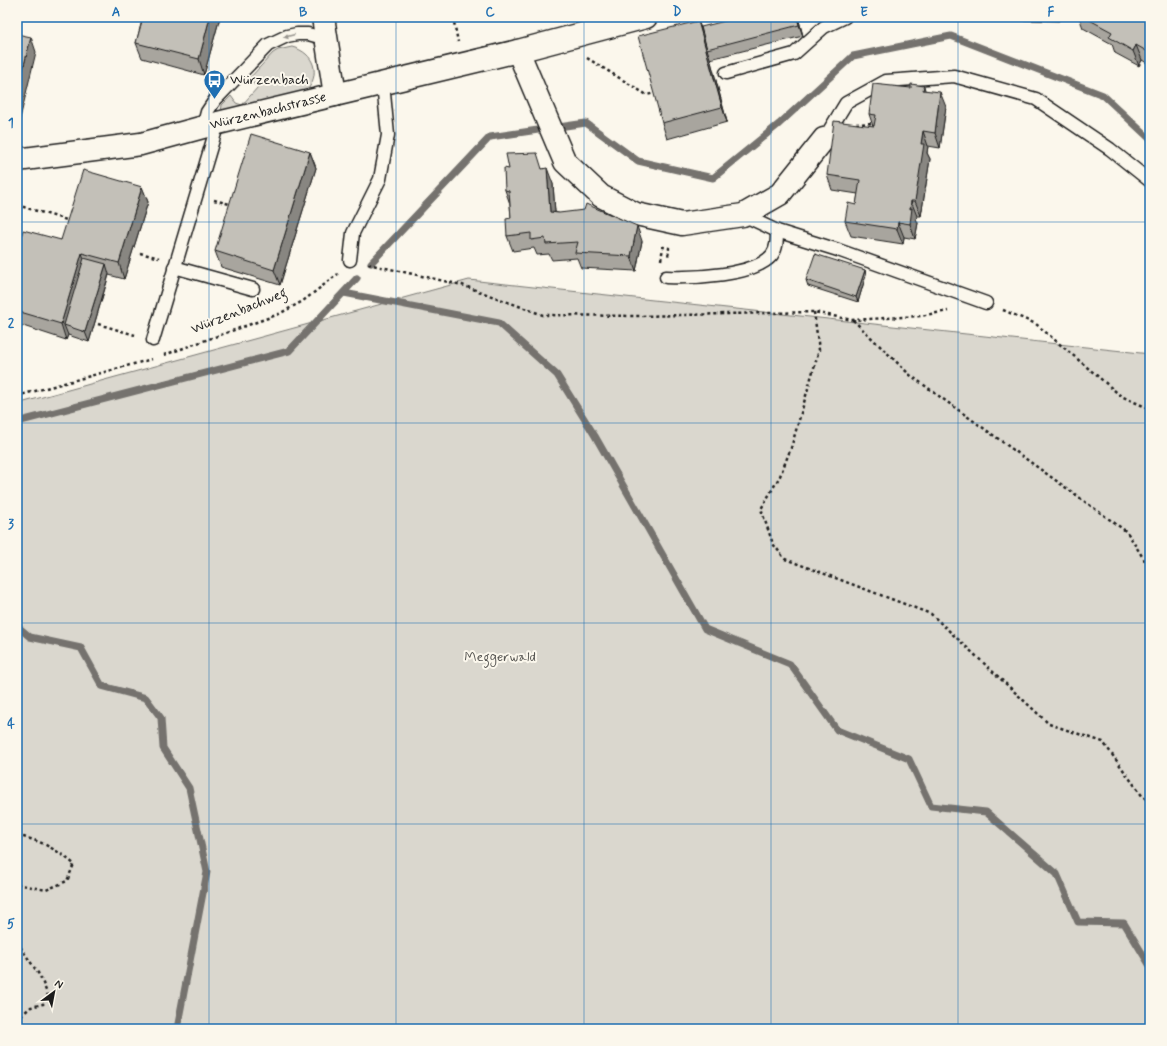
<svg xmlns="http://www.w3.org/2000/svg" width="1167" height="1046" viewBox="0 0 1167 1046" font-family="Mynerve,sans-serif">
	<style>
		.green { fill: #dad7ce; stroke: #7b7a75 }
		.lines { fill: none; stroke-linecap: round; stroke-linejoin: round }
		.stream { stroke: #74726e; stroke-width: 7 }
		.lane-casing { stroke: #1c1c1c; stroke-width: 15 }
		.street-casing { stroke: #1c1c1c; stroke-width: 25 }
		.path { stroke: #1c1c1c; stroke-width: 2.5; stroke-dasharray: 3 3; stroke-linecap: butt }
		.lane { stroke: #fbf7ec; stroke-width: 12 }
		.street { stroke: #fbf7ec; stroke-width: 22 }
		.wall { fill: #a8a59e; stroke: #1c1c1c }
		.shaded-wall { fill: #888681; stroke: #1c1c1c }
		.building { fill: #c3c0b8; stroke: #1c1c1c }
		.oneway { fill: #97948e }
		.grid { fill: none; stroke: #1f6fb2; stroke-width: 1; stroke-opacity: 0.55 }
		.labels { text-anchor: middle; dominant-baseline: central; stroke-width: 4; stroke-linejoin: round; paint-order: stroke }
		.poi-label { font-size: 14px; fill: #1c1c1c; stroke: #fbf7ec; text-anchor: start }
		.street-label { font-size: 14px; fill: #1c1c1c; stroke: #fbf7ec }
		.park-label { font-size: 14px; fill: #555451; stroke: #fbf7ec }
		.neatline { fill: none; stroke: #1f6fb2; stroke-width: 1.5 }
		.grid-label { font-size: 13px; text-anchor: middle; font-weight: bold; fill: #1f6fb2 }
	</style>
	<rect width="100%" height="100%" fill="#fbf7ec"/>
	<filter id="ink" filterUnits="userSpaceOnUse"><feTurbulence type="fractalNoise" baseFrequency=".025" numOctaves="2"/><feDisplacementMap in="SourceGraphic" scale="8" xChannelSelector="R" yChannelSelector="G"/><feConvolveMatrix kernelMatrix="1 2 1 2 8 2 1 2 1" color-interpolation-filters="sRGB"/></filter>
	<g filter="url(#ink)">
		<g class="green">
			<path d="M292 47C315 53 321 74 306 92L221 112 222 105 231 96 236 103 242 105 258 87 248 80 273 53 278 50Z"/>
			<path d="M469 280 1150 354V1029H17V404Z"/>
		</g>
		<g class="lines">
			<g class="stream">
				<path d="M371 263 490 137 586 123 638 161 713 178 779 124 853 56 951 36 1103 95 1150 139"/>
				<path d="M344 293 499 323 557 375 595 436 705 629 790 664 837 730 909 759 931 806 986 812 1057 874 1078 922 1124 923 1150 966"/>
				<path d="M17 422 289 351 357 278"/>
				<path d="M17 626 30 637 81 648 102 686 146 698 161 718 163 748 189 788 207 872 177 1029"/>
			</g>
			<defs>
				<g id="lane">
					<path d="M726 73 794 54 824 27 845 17"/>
					<path d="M203 127 207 112 215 100 268 45 287 36 297 34H308L327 39"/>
					<path d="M824 139 846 103 886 81 954 76 1036 99 1110 149 1150 181"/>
					<path d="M743 215 777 231 838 250 986 303"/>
					<path d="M350 260 353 233 380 179 388 135 383 83"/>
					<path d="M174 267 253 289"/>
					<path d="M666 277C692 278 755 276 772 255 777 248 777 240 777 231"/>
					<path d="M153 340 218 123"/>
				</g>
				<g id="street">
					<path d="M323 17 335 95"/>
					<path d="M518 51 565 162 601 196 636 214 682 224 743 215 780 194 824 139"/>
					<path d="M17 160 141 144 218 123 518 51 646 17"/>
				</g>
			</defs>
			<use href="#lane" class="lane-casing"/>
			<use href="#street" class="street-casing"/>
			<g class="path">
				<path d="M453 17 458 42"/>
				<path d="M587 58 647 95 655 93"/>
				<path d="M856 124 875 123"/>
				<path d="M214 200 233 205"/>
				<path d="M17 205 70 221"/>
				<path d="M140 253 159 258"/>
				<path d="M661 260 663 247 669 248 668 258"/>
				<path d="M368 264 462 285 543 315 639 316 814 312 852 320 920 316 948 311"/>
				<path d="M1003 310 1036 324 1121 396 1150 409"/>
				<path d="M814 312 819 350 791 448 780 476 761 509 773 544 785 559 931 614 1049 724 1103 742 1143 797 1150 801"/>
				<path d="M853 320 910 375 1127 532 1150 569"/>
				<path d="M98 324 135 335"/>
				<path d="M164 355 279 314 303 301 338 274"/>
				<path d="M17 396 152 359"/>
				<path d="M17 836C39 839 57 850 74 864L67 881 46 890 17 884"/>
				<path d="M17 942 40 976 49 998 43 1004 31 1007 17 1019"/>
				<path d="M17 1021 20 1029"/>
			</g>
			<use href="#lane" class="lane"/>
			<use href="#street" class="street"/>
		</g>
		<g class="wall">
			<path d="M143 17H220L204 75 142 58 136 43Z"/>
			<path d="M741 17H798L803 36 710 59V58L727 122 667 139 662 123 698 21 702 31Z"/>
			<path d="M991 17H1059V21L992 19Z"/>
			<path d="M1079 17H1150V65L1142 60 1139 66 1115 53 1112 44 1083 28Z"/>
			<path d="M924 86 925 90 946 107 940 148 928 146 927 153 930 159 921 216H917L916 219 918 223 915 239 904 237 903 244 851 236 845 221 856 205 858 194 832 190 827 175 873 126 869 114 911 88Z"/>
			<path d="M310 152 316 168 280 285 221 267 215 251Z"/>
			<path d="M509 169H543L553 184 555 212 642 241 636 271 581 268 577 258 552 260 549 254 537 255 534 248 513 251 507 236 511 218 510 204 505 190Z"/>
			<path d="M142 187 148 202 124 279 109 275 89 342 68 335 66 340 17 324V251L61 240Z"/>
			<path d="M865 270 866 275 858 302 808 286 806 280Z"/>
		</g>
		<g class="shaded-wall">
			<path d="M210 17H220L204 75 199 59Z"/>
			<path d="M797 17H798L803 36 799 25Z"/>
			<path d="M698 21 704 36 707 49 710 58 727 122 722 107Z"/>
			<path d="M31 37 36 52 17 131V93Z"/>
			<path d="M1136 45 1142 60 1139 66 1133 51Z"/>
			<path d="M940 92 946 107 940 148 935 133Z"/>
			<path d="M923 131 928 146 927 153 930 159 921 216 915 201 921 144Z"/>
			<path d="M310 152 316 168 280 285 274 270Z"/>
			<path d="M547 168 553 184 556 227 550 212Z"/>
			<path d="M142 187 148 202 124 279 119 263Z"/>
			<path d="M911 201 917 216 916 219 918 223 915 239 910 224V209Z"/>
			<path d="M898 222 904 237 903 244 897 229Z"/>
			<path d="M637 226 642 241 636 271 631 256Z"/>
			<path d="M82 253 88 269 64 325 68 335 66 340 61 324Z"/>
			<path d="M106 264 109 274 89 342 85 332Z"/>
			<path d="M865 270 866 275 858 302 856 297Z"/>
		</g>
		<g class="building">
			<path d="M143 17H210L199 59 136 43Z"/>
			<path d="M741 17H797L799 25 707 49 701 27Z"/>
			<path d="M1084 17H1150V53L1136 45 1133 51 1109 37 1112 32Z"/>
			<path d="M698 21 722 107 662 123 638 36Z"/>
			<path d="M17 34 31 37 17 93Z"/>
			<path d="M873 84 911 88V84L924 86 923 90 940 92 935 133 923 131 921 144H924L915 201H911L910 209 912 208 910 224 898 222 897 229 845 221 848 203 856 205 860 180 827 175 834 121 874 126 876 115 869 114Z"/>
			<path d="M251 134 310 152 274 270 215 251Z"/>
			<path d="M537 153 542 169 547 168 550 212 559 213 584 210 586 204 637 226 631 256 575 253 578 242 546 244 545 238 531 240V233L507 236 506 219 511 218 509 191 505 190 504 168 509 169 506 154Z"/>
			<path d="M83 170 142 187 119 263 82 253 61 324 17 311V251L23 230 61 240Z"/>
			<path d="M815 254 865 270 856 297 806 280Z"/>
			<path d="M84 258 106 264 85 332 64 325Z"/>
		</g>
		<defs><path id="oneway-solid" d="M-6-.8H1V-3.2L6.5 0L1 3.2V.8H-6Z"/></defs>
		<use class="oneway" href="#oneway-solid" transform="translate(289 36) rotate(166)"/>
	</g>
	<path class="grid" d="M209 17V1029M396 17V1029M584 17V1029M771 17V1029M958 17V1029M17 222H1150M17 423H1150M17 623H1150M17 824H1150"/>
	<defs>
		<symbol id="bus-pin" viewBox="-11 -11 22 30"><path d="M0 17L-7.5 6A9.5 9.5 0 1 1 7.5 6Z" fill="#1f6fb2" stroke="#fbf7ec"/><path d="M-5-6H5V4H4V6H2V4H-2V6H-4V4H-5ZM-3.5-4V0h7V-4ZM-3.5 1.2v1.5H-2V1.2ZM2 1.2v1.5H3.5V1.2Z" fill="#fff"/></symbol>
	</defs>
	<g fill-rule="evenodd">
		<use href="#bus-pin" x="202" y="68" width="25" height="34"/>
	</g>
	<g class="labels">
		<g class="poi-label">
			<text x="230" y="80">Würzenbach</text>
		</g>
		<g class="street-label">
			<text transform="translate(268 111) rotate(-14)">Würzenbachstrasse</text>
			<text transform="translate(239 311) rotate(-22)">Würzenbachweg</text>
		</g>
		<g class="park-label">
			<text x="500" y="657">Meggerwald</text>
		</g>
	</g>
	<rect width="1167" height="1046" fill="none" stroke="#fbf7ec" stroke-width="44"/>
	<g transform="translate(54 992) rotate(32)" stroke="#fbf7ec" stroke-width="3" paint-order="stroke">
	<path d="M0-3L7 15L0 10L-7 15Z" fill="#1c1c1c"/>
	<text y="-6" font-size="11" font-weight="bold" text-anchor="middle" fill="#1c1c1c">N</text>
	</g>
	<rect x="22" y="22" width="1123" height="1002" class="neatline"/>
	<g class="grid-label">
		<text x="116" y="16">A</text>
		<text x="303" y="16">B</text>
		<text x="490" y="16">C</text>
		<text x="677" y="16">D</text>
		<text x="864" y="16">E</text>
		<text x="1051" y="16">F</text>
		<text x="11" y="127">1</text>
		<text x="11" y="327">2</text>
		<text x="11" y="528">3</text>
		<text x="11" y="728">4</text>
		<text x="11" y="928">5</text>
	</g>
</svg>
